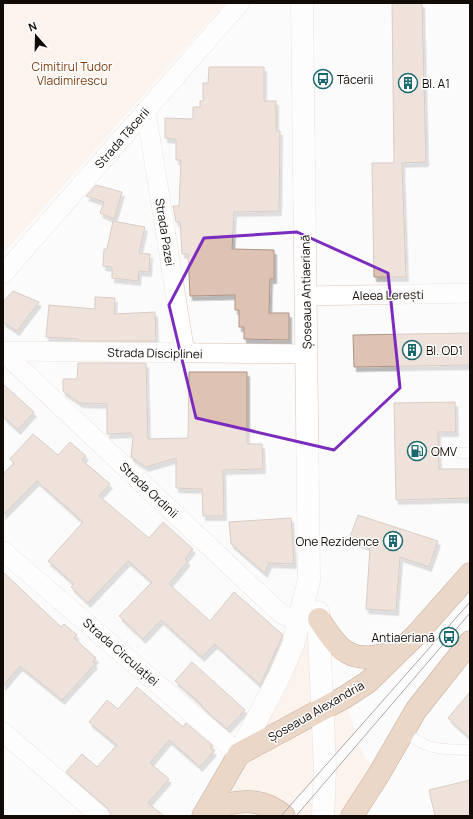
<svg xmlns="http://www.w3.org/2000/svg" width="473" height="819" viewBox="0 0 473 819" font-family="Manrope,sans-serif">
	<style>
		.green { fill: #fce8dc }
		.building { fill: #dec3b4; stroke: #ad9485; filter: url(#shadow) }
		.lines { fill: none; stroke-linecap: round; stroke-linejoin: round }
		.service-casing { stroke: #ddc3b3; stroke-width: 11 }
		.minor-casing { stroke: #ddc3b3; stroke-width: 20 }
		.secondary-casing { stroke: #ddc3b3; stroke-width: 23 }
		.primary-casing { stroke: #824d29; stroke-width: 23 }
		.service { stroke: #fff; stroke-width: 10 }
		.minor { stroke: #fff; stroke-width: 19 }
		.secondary { stroke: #fff; stroke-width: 22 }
		.primary { stroke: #d8aa8b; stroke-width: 22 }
		.tram { stroke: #4d4743; stroke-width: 1 }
		.marked { fill: none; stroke: #7b2cbf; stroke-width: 3; stroke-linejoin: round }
		.labels { text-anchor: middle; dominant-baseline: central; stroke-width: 3; stroke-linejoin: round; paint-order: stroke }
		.park-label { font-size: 12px; fill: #7d4012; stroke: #fff }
		.poi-label { font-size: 12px; fill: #120a05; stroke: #fff; text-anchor: start }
		.street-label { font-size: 12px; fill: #120a05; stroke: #fff }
	</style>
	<defs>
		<filter id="shadow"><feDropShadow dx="2.5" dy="4.5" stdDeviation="0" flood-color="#0004"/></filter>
	</defs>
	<rect width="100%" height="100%" fill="#fbfbfb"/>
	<g class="green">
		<path d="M3 3H225L3 254Z"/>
		<path d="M309 580 317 609 324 709 345 697 355 733 283 814 284 816H203L239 754Z"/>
		<path d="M359 744 365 757 379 774 352 816H296Z"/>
	</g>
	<g class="building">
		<path d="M392 3H422L426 162 402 163 406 277H374L372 163H394Z"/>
		<path d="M209 67H264V101H276V131H280L279 211 234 212 232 249 274 250V279H270L269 313H289V340L244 339V327H239V310H235V295L190 296 188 254H182L180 222H176L173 206H179L181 160H176V139L165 138V118L193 119V107H200V101H203V83H208Z"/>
		<path d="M96 185 122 192 114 219 100 213 104 202 86 196Z"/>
		<path d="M113 221 145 227 139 253 150 254 149 272 139 271 138 281 112 278V267L103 266 104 249H107Z"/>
		<path d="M13 291 39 302 17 331 3 322V302Z"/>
		<path d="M95 297 115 298 114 314 155 312 156 341H78V339L46 337 49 305 95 309Z"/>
		<path d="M470 333V365L354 367 353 335Z"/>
		<path d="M78 363H146L148 439 188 438 189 372H247V444H262L263 469 223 470 224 516H203L202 489 176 488V458L146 467 131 457 133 436H131V433L107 434V404L80 403 63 391V379H77Z"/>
		<path d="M3 384 34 412 18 430 3 416Z"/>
		<path d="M455 402 456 432H438L439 469H470V498L396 500 394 403Z"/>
		<path d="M33 434 58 455 70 442 86 456 82 460 110 484 99 496 149 538 163 522 193 549 185 559 188 561 169 584 210 621 234 592 283 635 260 685 215 644 202 657 161 620 143 639 119 616 152 582 128 561 88 603 71 587 74 584 48 561 83 522 37 481 3 515V474L14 463 10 459Z"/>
		<path d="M358 515 438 541 429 567 400 557 396 611 366 609 370 547 349 540Z"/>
		<path d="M291 518 294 564 269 563 265 573 231 544 229 522Z"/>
		<path d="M3 572 61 627 64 624 77 635 74 638 96 658 93 662 95 664 62 700 20 666 3 686Z"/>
		<path d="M192 662 245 710 227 729 201 706 202 705 175 681Z"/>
		<path d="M137 687 183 727 186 723 213 746 210 748 214 751 200 767 169 740 150 763 169 779 148 803 164 816H111L107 808 66 772 82 754 97 767 117 745 89 722 107 700 118 709Z"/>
		<path d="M470 692V738L448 718Z"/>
		<path d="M470 780V816H435L429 790Z"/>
	</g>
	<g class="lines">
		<defs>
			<g id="service">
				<path d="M460 453H470"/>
				<path d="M404 730C426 751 441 749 470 750"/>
			</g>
			<g id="minor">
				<path d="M146 111 185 353"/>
				<path d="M3 274 240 3"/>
				<path d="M306 296 470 293"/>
				<path d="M3 351 307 354"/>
				<path d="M3 352 281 614 291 618 301 617"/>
				<path d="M3 551 239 754"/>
				<path d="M3 732 100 816"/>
			</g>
			<g id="secondary">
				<path d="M318 612 325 767 323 816"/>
				<path d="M239 754 280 675 293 645 309 580 302 3"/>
			</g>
			<g id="primary">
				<path d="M319 619C344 659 355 664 400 650"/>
				<path d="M206 812C232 800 260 795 284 816"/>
				<path d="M203 816 239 754 345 697 368 682 416 635 470 574"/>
				<path d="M352 816 379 774 416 710 470 642"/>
			</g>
		</defs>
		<use href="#service" class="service-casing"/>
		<use href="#minor" class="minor-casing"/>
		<use href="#secondary" class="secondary-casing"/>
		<use href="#primary" class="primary-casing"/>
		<use href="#service" class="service"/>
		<use href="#minor" class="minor"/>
		<use href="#secondary" class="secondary"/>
		<use href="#primary" class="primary"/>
		<g class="tram">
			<path d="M281 816 470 602"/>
			<path d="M296 816 470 613"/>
		</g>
	</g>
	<path d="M0 0H473V819H0ZM297 232 388 273 400 388 334 450 196 418 169 305 204 238Z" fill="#fbfbfb" fill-opacity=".55" fill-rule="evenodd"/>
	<path class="marked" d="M297 232 388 273 400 388 334 450 196 418 169 305 204 238Z"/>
	<defs>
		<symbol id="bus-ring" viewBox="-11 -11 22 22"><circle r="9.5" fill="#fff" stroke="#1a676d" stroke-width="1.5"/><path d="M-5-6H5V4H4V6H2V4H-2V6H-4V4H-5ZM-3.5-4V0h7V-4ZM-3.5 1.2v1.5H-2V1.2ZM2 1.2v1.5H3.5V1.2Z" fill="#1a676d"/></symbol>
		<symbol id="building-ring" viewBox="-11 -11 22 22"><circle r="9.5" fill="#fff" stroke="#1a676d" stroke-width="1.5"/><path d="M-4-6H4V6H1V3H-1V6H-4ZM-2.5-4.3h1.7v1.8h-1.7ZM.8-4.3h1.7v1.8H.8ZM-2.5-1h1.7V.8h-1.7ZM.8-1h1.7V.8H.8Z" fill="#1a676d"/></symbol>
		<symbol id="fuel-ring" viewBox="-11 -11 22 22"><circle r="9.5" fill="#fff" stroke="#1a676d" stroke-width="1.5"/><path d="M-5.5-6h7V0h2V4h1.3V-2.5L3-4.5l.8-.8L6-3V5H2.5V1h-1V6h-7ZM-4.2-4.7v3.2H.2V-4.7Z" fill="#1a676d"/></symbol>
	</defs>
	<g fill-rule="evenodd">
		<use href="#bus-ring" x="312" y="68" width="22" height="22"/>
		<use href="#building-ring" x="397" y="72" width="22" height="22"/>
		<use href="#building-ring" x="401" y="339" width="22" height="22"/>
		<use href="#fuel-ring" x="406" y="440" width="22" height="22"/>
		<use href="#building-ring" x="382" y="530" width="22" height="22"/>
		<use href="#bus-ring" x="438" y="626" width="22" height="22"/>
	</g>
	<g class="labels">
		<g class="park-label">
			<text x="72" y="66">Cimitirul Tudor<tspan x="72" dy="14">Vladimirescu</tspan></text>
		</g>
		<g class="poi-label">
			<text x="337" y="79">Tăcerii</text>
			<text x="422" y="83">Bl. A1</text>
			<text x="426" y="350">Bl. OD1</text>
			<text x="431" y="451">OMV</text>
			<text x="379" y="541" text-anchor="end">One Rezidence</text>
			<text x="435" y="637" text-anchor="end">Antiaeriană</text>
		</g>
		<g class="street-label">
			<text transform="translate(122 138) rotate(-49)">Strada Tăcerii</text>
			<text transform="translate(165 232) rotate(81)">Strada Pazei</text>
			<text transform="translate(306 292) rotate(-91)">Șoseaua Antiaeriană</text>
			<text transform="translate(388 295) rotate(-1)">Aleea Lerești</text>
			<text transform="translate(155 353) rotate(1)">Strada Disciplinei</text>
			<text transform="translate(149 490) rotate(43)">Strada Ordinii</text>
			<text transform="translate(121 652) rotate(41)">Strada Circulației</text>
			<text transform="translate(316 711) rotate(-30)">Șoseaua Alexandria</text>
		</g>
	</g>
	<rect width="473" height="819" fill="none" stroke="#120a05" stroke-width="8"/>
	<g transform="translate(36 36) rotate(340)" stroke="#ffffff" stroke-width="3" paint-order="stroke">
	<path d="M0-3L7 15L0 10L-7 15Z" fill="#120a05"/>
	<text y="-6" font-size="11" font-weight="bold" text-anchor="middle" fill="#120a05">N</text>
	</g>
</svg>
